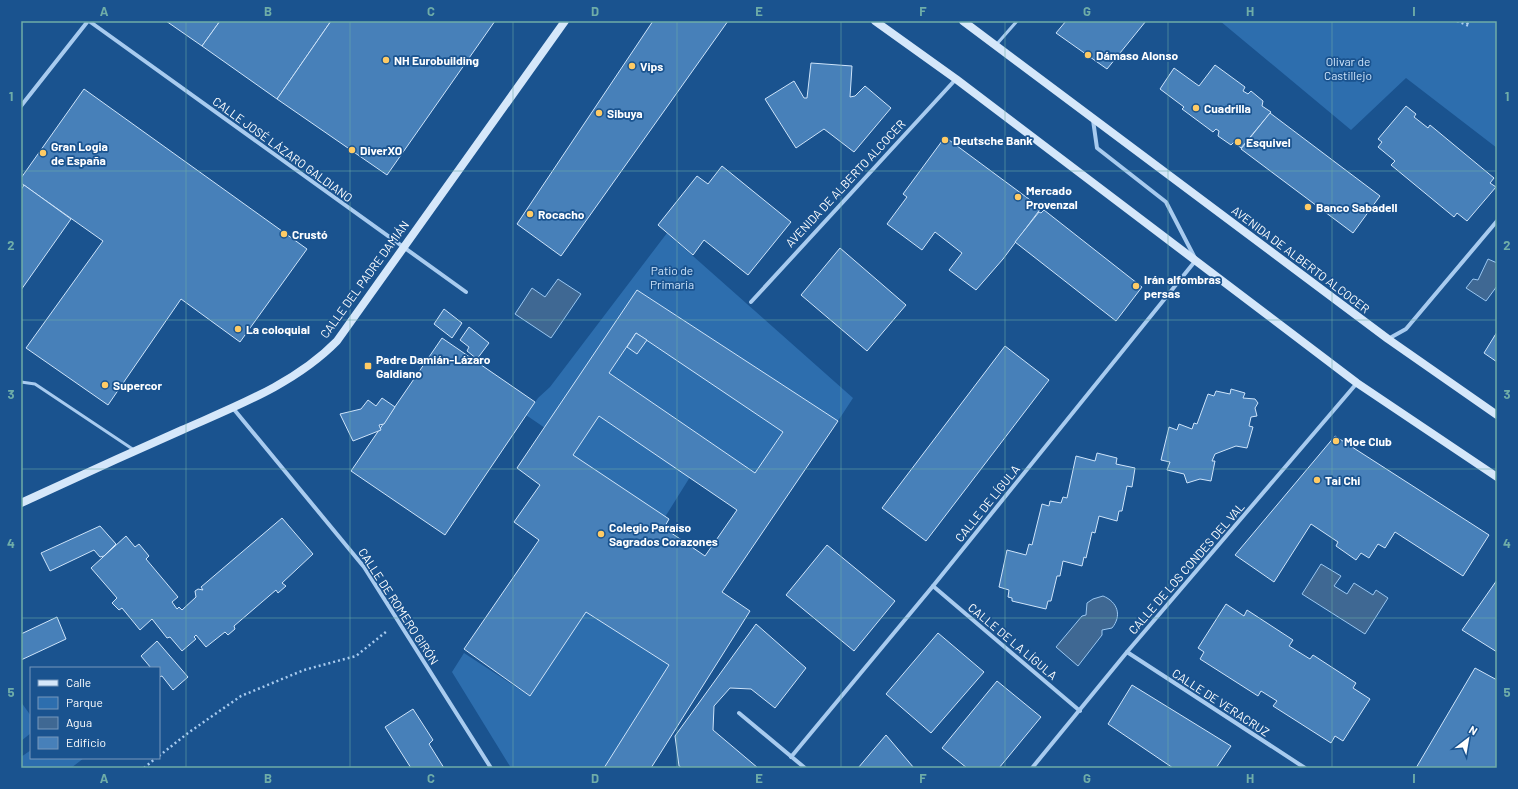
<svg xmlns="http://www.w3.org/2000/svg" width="1518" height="789" viewBox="0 0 1518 789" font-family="Barlow,sans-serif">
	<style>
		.green { fill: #2d6eae }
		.water { fill: #3f6893; stroke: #9ac7f1 }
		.building { fill: #4780b9; stroke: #cee4fa; fill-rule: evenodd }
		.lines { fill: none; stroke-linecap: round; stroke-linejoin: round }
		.path { stroke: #a8cbef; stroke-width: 2.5; stroke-dasharray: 2 3; stroke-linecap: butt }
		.lane { stroke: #a8cbef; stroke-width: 3 }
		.street { stroke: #a8cbef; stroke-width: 4 }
		.secondary { stroke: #d5e7fa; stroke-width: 8 }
		.grid { fill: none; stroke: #6fada8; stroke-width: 1; stroke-opacity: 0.55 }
		.poi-dot { fill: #ffcb65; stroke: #1a538f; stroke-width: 1.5 }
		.labels { text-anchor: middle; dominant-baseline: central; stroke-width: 3.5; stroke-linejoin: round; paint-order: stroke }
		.poi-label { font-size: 12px; font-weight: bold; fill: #fff; stroke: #1a538f; text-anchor: start }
		.park-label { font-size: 12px; fill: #cee4fa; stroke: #1a538f }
		.street-label { font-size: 12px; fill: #fff; stroke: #1a538f }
		.neatline { fill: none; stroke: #6fada8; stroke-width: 1.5 }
		.grid-label { font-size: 13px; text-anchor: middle; font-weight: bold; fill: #6fada8 }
	</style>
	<rect width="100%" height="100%" fill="#1a538f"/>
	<g class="green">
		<path d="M1220 21H1497V148L1406 78 1351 130Z"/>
		<path d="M667 233 853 398 838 421 637 290 545 428 526 415 538 398 550 387Z"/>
		<path d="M647 340 783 432 755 473 609 373 627 347 637 353Z"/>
		<path d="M599 416 690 477 665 517 573 455Z"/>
		<path d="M586 612 669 665 604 768H511L452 672 464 653 530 696Z"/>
		<path d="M21 702 31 716V733L21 741Z"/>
		<path d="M31 750V758H84L71 768H21V757Z"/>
	</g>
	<g class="water">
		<path d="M1488 259 1497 263V286L1486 301 1466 288 1473 279 1478 280Z"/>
		<path d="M558 279 581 294 551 338 515 314 532 288 545 297Z"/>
		<path d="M1321 564 1341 576 1334 586 1347 594 1354 583 1373 595 1376 590 1388 598 1365 634 1302 594Z"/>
		<path d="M1103 596C1118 602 1122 616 1112 628L1102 630V635L1078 666 1056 647 1082 616 1086 615 1087 603 1093 599Z"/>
	</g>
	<g class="building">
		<path d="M166 21H220L202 46Z"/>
		<path d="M220 21H331L277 99 202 46Z"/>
		<path d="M331 21H495L387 175 277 99Z"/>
		<path d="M653 21H728L561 256 517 224Z"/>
		<path d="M1066 21H1146L1107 69 1056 33Z"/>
		<path d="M811 63 852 66 850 97 855 96 865 86 891 108 854 152 824 129 796 148 765 99 794 81 804 98H807Z"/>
		<path d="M1215 65 1245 87 1243 91 1248 94 1251 91 1263 101 1262 106 1271 112 1241 148 1234 142 1231 145 1218 136 1219 131 1216 129 1213 132 1182 109 1184 107 1160 89 1174 68 1199 86Z"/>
		<path d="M84 89 307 249 240 342 181 299 108 405 26 348 103 241 21 183V178Z"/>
		<path d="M1406 106 1416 114 1414 117 1428 128 1430 125 1494 178 1490 183 1496 187 1467 221 1457 213 1454 217 1391 165 1395 161 1378 147 1382 142 1378 139Z"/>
		<path d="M1270 113 1380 196 1353 233 1241 149Z"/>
		<path d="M945 137 1041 208 1003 259 976 290 949 270 962 253 935 232 922 250 887 224 907 197 903 194Z"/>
		<path d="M722 166 791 222 748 275 704 240 693 255 658 225 697 176 708 184Z"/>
		<path d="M24 185 71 219 21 290V190Z"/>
		<path d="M1044 210 1142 287 1116 321 1015 242 1039 212 1041 213Z"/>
		<path d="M840 248 906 305 867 351 801 295Z"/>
		<path d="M637 290 838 421 722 592 750 611 651 768H604L669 665 586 612 530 696 464 649 539 540 514 522 540 485 517 468ZM636 333 783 432 755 473 609 373ZM599 416 737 510 705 556 664 528 669 519 573 455Z"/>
		<path d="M444 309 462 323 452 338 434 324Z"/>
		<path d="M469 327 489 343 477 359 467 351 469 347 460 340Z"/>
		<path d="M1497 332V362L1484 353Z"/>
		<path d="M636 333 647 340 637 354 627 347Z"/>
		<path d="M442 338 535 402 445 535 351 471Z"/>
		<path d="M1005 346 1049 380 926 541 882 508Z"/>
		<path d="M1231 389 1245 393 1243 398 1255 399 1258 403 1255 408 1257 416 1251 417 1249 426 1253 427 1247 448 1236 446 1215 454 1212 461H1215L1211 481 1200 479 1187 483 1184 474 1167 470 1170 462 1161 460 1169 427 1177 430 1179 424 1192 429 1194 423 1197 424 1208 394 1214 396 1216 391 1230 394Z"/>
		<path d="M382 398 395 407 384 424 379 425 381 430 353 441 340 414 361 409 368 400 376 406Z"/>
		<path d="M1335 436 1489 535 1463 576 1395 532 1385 548 1378 544 1369 558 1361 553 1356 560 1336 546 1338 542 1311 524 1274 582 1235 555Z"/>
		<path d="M1097 453 1117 458 1116 464 1135 468 1132 487 1127 486 1122 511H1119L1117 521 1099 516 1095 533 1092 532 1086 558 1084 557 1082 566 1063 561 1060 576H1057L1051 601H1048L1046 609 1012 601V598L1008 597 1009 590 999 587 1007 550 1026 555 1029 544 1032 545 1042 504 1049 506 1050 501 1061 503 1063 497 1067 498 1076 456 1095 461Z"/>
		<path d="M282 518 313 554 282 583 286 586 278 593 276 590 234 626 235 629 228 635 225 632 206 647 196 635 194 637 196 639 182 651 170 637 167 638 152 619 140 630 122 608 119 610 112 603 117 598 91 568 126 536 135 547 139 544 149 556 146 559 178 597 172 602 177 609 179 607 182 610 196 597 195 591 198 589 203 590 201 587Z"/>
		<path d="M100 526 116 544 104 556 100 557 94 550 50 571 41 553Z"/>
		<path d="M827 545 895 601 854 651 786 595Z"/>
		<path d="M1497 580V652L1462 630Z"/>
		<path d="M1226 604 1244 616 1247 610 1293 640 1289 646 1310 659 1313 655 1356 683 1353 688 1370 699 1343 741 1335 736 1331 743 1273 706 1277 701 1261 691 1258 696 1200 659 1204 652 1198 648Z"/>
		<path d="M57 617 66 639 21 660V634Z"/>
		<path d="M756 624 806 668 775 708 751 689 730 688 714 706 713 730 758 768H682L679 766 675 736Z"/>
		<path d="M938 633 984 672 931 733 886 694Z"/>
		<path d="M157 641 188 677 173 690 162 676 159 677V668H151L141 656Z"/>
		<path d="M1475 668 1497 680V768H1416Z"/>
		<path d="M997 681 1041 717 999 768H967L942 748Z"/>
		<path d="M1132 685 1231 746 1216 768H1173L1108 724Z"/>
		<path d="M413 709 433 740 429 744 444 768H411L385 727Z"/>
		<path d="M886 735 914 768H858Z"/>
	</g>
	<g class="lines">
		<g class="path">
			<path d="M1457 21 1469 26 1466 21"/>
			<path d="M159 756 188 733 241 696 304 670 356 656 387 631"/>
			<path d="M144 768 156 758"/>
		</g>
		<g class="lane">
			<path d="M996 45 1017 21"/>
			<path d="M21 382 35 384 134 450"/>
		</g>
		<g class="street">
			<path d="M89 21 466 292"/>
			<path d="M21 106 88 21"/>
			<path d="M751 302 956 79"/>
			<path d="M1388 339 1406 329 1497 221"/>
			<path d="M232 407 364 567 491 768"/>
			<path d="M933 586 1080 711"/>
			<path d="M1127 652 1305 768"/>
			<path d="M739 713 805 768"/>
			<path d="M791 757 933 586 1196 260 1166 202 1097 148 1093 120"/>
			<path d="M1032 768 1127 652 1357 383"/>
		</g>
		<g class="secondary">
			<path d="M875 21 956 79 1357 383 1497 477"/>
			<path d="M963 21 1388 339 1497 415"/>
			<path d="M21 503C75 478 128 454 182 430 236 406 295 384 337 341L565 21"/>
		</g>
	</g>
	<path class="grid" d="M186 21V768M350 21V768M513 21V768M677 21V768M841 21V768M1005 21V768M1168 21V768M1332 21V768M21 171H1497M21 320H1497M21 469H1497M21 618H1497"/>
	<g class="poi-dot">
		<circle cx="1088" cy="55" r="4"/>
		<circle cx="386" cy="60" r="4"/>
		<circle cx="632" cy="66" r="4"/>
		<circle cx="1196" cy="108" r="4"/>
		<circle cx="599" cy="113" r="4"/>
		<circle cx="945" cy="140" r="4"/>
		<circle cx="1238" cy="142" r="4"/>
		<circle cx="352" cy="150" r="4"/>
		<circle cx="43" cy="153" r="4"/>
		<circle cx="1018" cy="197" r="4"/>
		<circle cx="1308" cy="207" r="4"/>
		<circle cx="530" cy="214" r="4"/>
		<circle cx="284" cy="234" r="4"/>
		<circle cx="1136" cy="286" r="4"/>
		<circle cx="238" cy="329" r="4"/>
		<rect x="364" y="362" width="8" height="8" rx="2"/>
		<circle cx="105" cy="385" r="4"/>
		<circle cx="1336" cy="441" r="4"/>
		<circle cx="1317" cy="480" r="4"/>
		<circle cx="601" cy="534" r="4"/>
	</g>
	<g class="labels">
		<g class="poi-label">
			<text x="1096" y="55">Dámaso Alonso</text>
			<text x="394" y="60">NH Eurobuilding</text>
			<text x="640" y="66">Vips</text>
			<text x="1204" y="108">Cuadrilla</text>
			<text x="607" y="113">Sibuya</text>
			<text x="953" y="140">Deutsche Bank</text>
			<text x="1246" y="142">Esquivel</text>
			<text x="51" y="146">Gran Logia<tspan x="51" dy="14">de España</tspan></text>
			<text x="360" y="150">DiverXO</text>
			<text x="1026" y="190">Mercado<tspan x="1026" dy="14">Provenzal</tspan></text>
			<text x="1316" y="207">Banco Sabadell</text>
			<text x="538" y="214">Rocacho</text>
			<text x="292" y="234">Crustó</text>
			<text x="1144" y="279">Irán alfombras<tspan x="1144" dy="14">persas</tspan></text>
			<text x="246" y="329">La coloquial</text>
			<text x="376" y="359">Padre Damián-Lázaro<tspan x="376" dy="14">Galdiano</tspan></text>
			<text x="113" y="385">Supercor</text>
			<text x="1344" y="441">Moe Club</text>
			<text x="1325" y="480">Tai Chi</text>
			<text x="609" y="527">Colegio Paraíso<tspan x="609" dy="14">Sagrados Corazones</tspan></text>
		</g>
		<g class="park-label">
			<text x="1348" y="61">Olivar de<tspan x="1348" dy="14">Castillejo</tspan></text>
			<text x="672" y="270">Patio de<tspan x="672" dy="14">Primaria</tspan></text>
		</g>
		<g class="street-label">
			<text transform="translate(283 149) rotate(36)">CALLE JOSÉ LÁZARO GALDIANO</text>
			<text transform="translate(845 183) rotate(-47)">AVENIDA DE ALBERTO ALCOCER</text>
			<text transform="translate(1301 259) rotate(37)">AVENIDA DE ALBERTO ALCOCER</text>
			<text transform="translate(364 279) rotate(-54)">CALLE DEL PADRE DAMIÁN</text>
			<text transform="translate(987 503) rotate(-51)">CALLE DE LÍGULA</text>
			<text transform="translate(1186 568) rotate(-49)">CALLE DE LOS CONDES DEL VAL</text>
			<text transform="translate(399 606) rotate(57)">CALLE DE ROMERO GIRÓN</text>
			<text transform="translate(1013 641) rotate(40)">CALLE DE LA LÍGULA</text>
			<text transform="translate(1221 702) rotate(33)">CALLE DE VERACRUZ</text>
		</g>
	</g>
	<rect width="1518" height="789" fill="none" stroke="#1a538f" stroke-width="44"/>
	<rect x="30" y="667" width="130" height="92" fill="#1a538f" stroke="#7698bc"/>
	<rect x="38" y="680" width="20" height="6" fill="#d5e7fa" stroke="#7698bc"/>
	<text x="66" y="687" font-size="12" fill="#ffffff">Calle</text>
	<rect x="38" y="697" width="20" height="12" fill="#2d6eae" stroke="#7698bc"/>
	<text x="66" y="707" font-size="12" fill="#ffffff">Parque</text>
	<rect x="38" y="717" width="20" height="12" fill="#3f6893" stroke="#7698bc"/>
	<text x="66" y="727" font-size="12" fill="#ffffff">Agua</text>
	<rect x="38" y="737" width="20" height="12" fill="#4780b9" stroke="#7698bc"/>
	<text x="66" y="747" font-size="12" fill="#ffffff">Edificio</text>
	<g transform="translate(1468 739) rotate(31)" stroke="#1a538f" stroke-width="3" paint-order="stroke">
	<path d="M0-3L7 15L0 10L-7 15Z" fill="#ffffff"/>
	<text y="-6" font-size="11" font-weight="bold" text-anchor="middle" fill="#ffffff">N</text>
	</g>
	<rect x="22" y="22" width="1474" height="745" class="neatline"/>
	<g class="grid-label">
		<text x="104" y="16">A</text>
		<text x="268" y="16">B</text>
		<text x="431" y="16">C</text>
		<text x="595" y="16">D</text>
		<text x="759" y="16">E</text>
		<text x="923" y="16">F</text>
		<text x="1087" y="16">G</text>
		<text x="1250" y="16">H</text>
		<text x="1414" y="16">I</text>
		<text x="11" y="101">1</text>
		<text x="1507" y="101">1</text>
		<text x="11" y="250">2</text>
		<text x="1507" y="250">2</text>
		<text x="11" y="399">3</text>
		<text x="1507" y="399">3</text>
		<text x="11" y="548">4</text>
		<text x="1507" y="548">4</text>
		<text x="11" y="697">5</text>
		<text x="1507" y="697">5</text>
		<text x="104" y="783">A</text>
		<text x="268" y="783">B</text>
		<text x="431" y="783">C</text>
		<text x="595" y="783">D</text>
		<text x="759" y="783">E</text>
		<text x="923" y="783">F</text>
		<text x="1087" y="783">G</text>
		<text x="1250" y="783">H</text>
		<text x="1414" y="783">I</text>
	</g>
</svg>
